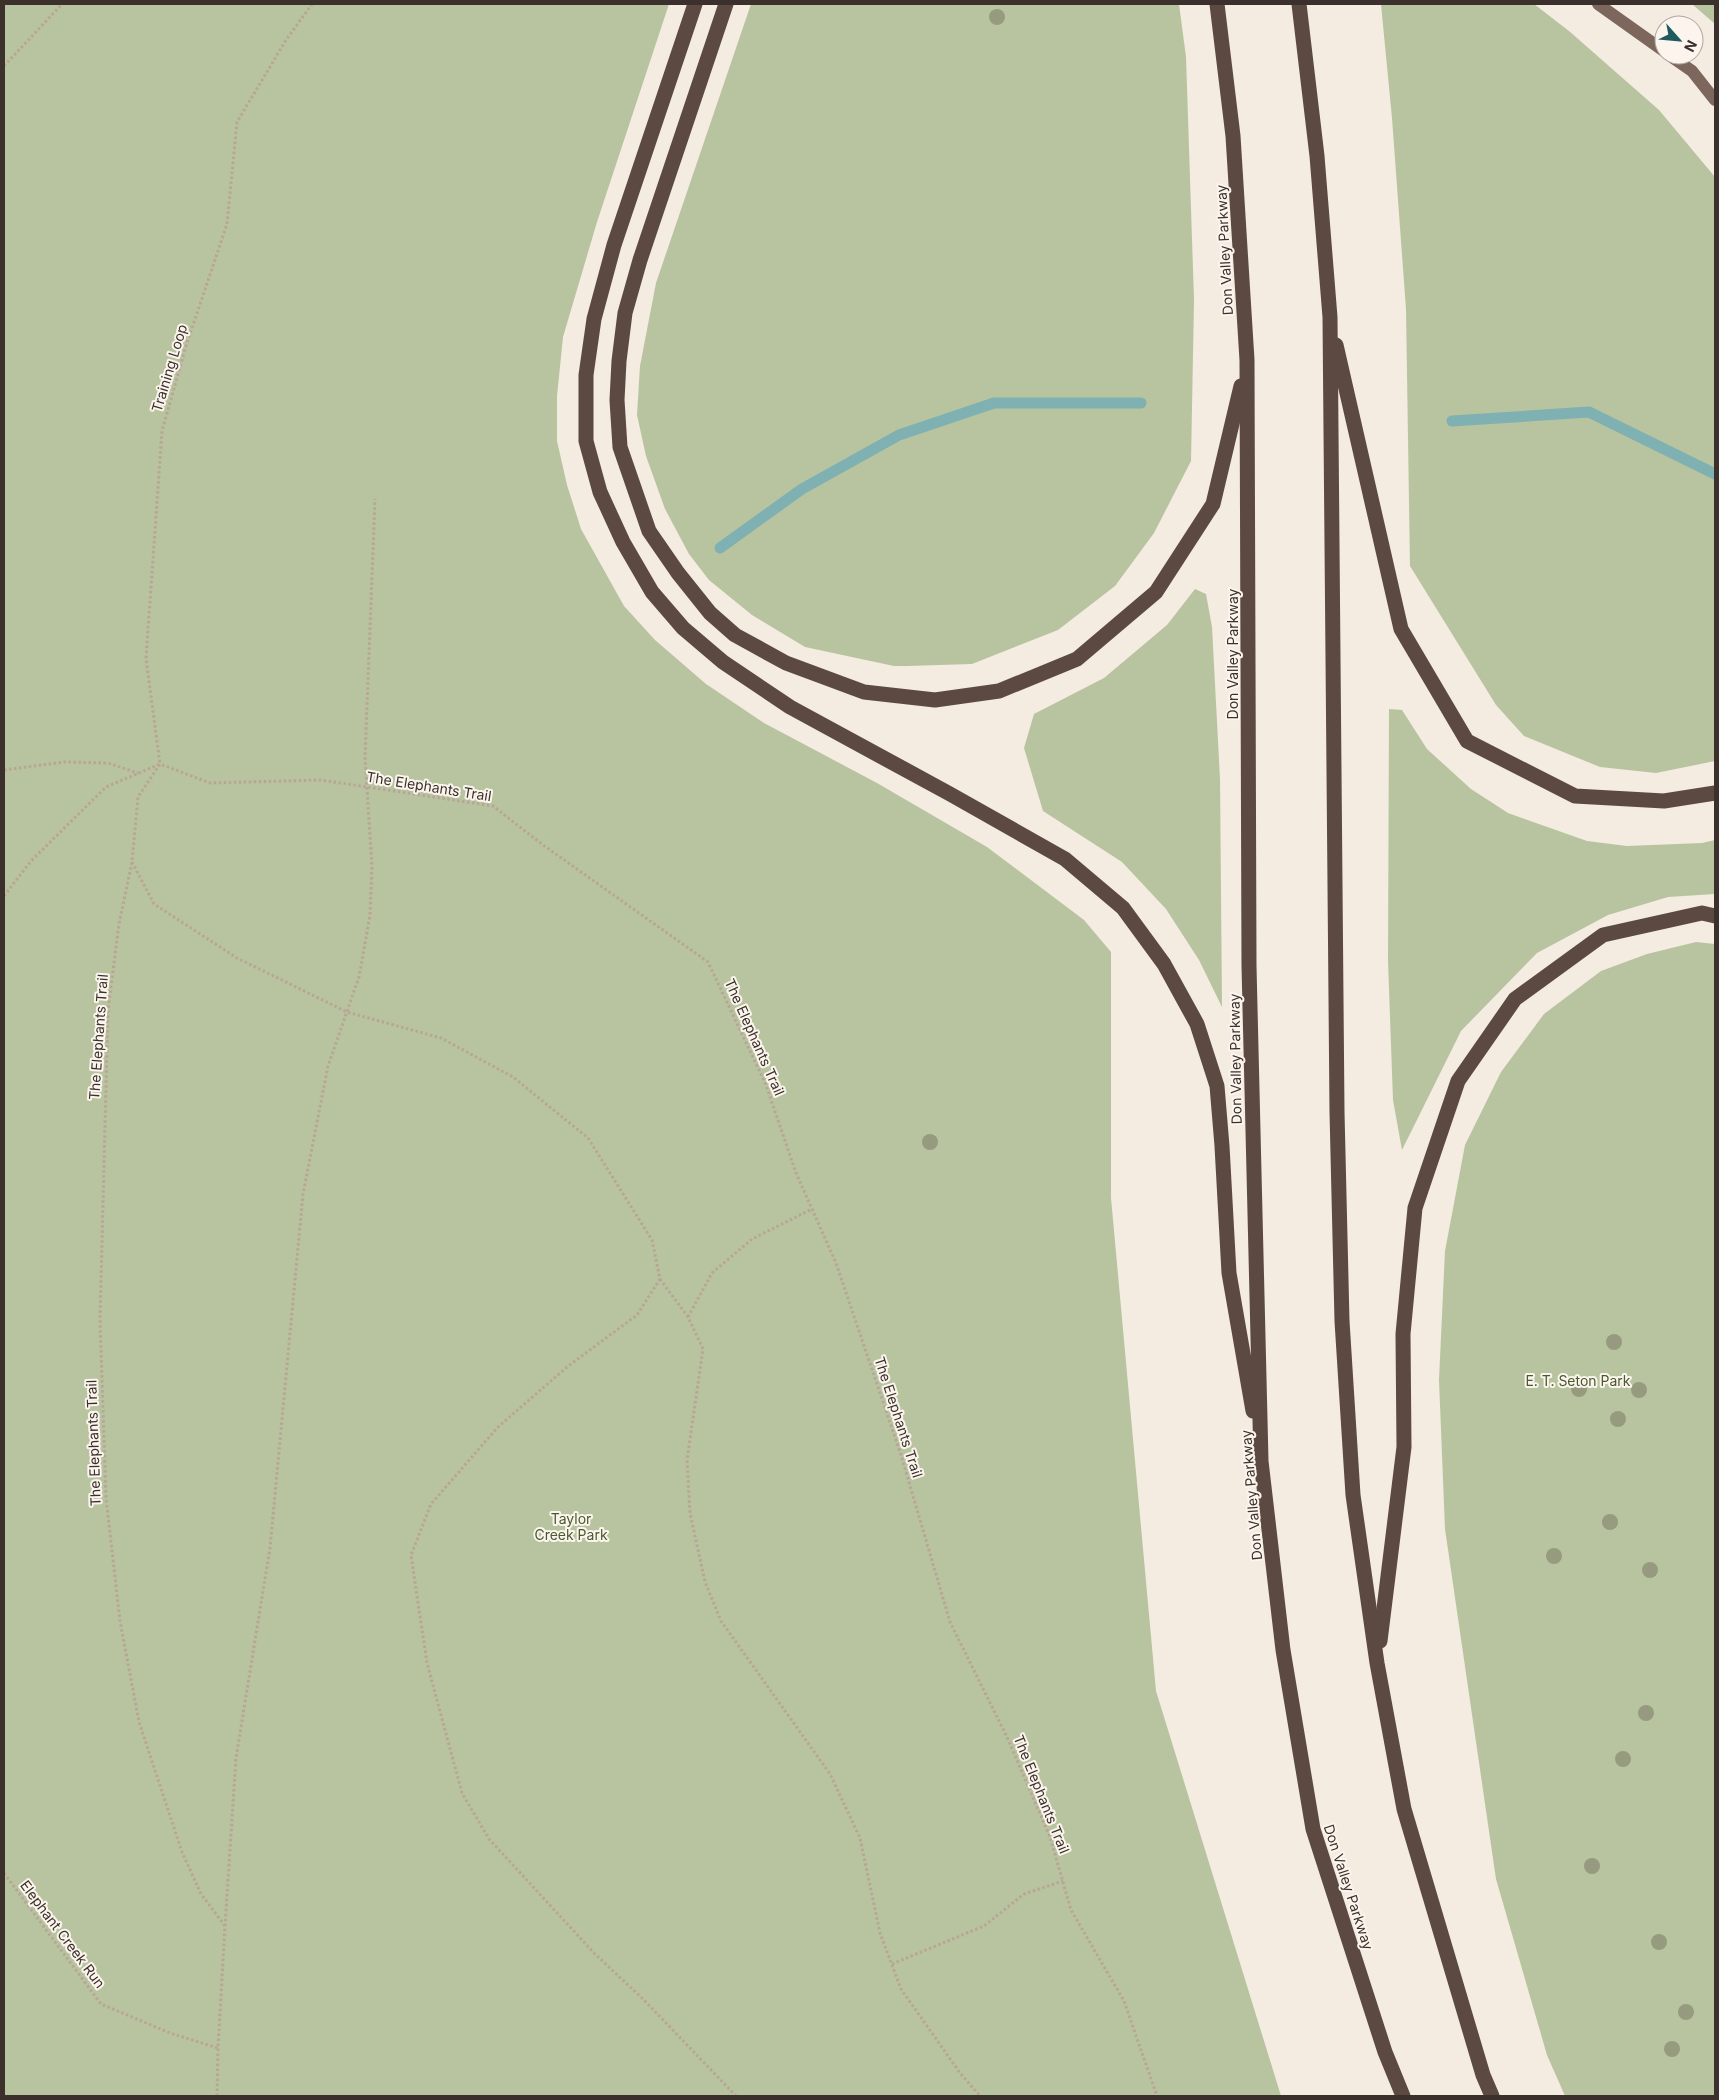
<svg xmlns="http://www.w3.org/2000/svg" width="1719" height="2100" viewBox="0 0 1719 2100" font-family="Inter,sans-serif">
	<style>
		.green { fill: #b8c4a0 }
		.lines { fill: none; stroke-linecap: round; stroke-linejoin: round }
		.stream { stroke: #7fb0b2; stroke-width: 11 }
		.path { stroke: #b9a596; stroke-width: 3; stroke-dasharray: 2.5 2.5; stroke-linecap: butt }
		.major { stroke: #7d675c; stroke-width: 12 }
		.highway { stroke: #5c4a42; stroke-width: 15 }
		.tree { fill: #969b7f }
		.labels { text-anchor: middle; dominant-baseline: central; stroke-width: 4; stroke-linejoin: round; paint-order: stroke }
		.street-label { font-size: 14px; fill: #3b302b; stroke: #fbf5ee }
		.park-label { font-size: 14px; fill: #4a5a2e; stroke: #fbf5ee }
	</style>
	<rect width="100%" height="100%" fill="#f4ebe1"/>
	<g class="green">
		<path d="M4 4H669L597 222 563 337 557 396V441L567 485 581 529 624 606 655 640 706 684 764 723 877 783 987 847 1084 920 1111 952V1198L1156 1691 1281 2096H4Z"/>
		<path d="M751 4H1179L1186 57 1194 300 1191 461 1154 533 1115 586 1058 630 972 664 907 666H894L805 647 752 615 709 580 689 554 665 509 646 456 637 415 640 366 656 283Z"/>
		<path d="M1381 4H1534L1569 31 1659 110 1715 177V761L1656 773 1600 767 1524 736 1496 705 1410 566 1406 309 1392 118Z"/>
		<path d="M1692 4H1715V24Z"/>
		<path d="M1195 589 1206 594 1212 627 1220 779 1222 1007 1199 960 1166 909 1122 862 1043 811 1024 748 1034 714 1104 678 1167 625Z"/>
		<path d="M1389 709 1402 710 1427 749 1471 789 1508 813 1587 841 1627 846 1702 843 1715 840V894L1668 897 1608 915 1537 953 1461 1031 1402 1150 1393 1100 1388 961Z"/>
		<path d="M1696 942 1715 944V2096H1565L1547 2055 1496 1879 1445 1529 1439 1380 1445 1251 1465 1145 1501 1072 1544 1014 1601 971 1647 954Z"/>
	</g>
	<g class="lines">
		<g class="stream">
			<path d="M1452 421 1589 412 1715 474"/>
			<path d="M720 548 802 489 899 435 994 403H1141"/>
		</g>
		<g class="path">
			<path d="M4 66 62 4"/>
			<path d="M4 770 64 762 108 763 138 773"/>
			<path d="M132 862 154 904 237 958 347 1012 441 1038 513 1077 588 1138 652 1240 660 1279 637 1315 567 1367 498 1427 431 1504 411 1555 427 1663 462 1793 489 1839 594 1953 643 1999 736 2096"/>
			<path d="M4 896 31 861 106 787 160 764 146 659 162 431 186 346 227 224 237 122 286 40 312 4"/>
			<path d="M660 1279 688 1317 703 1349 687 1460 690 1513 705 1582 721 1621 830 1774 860 1838 880 1933 901 1989 960 2073 980 2096"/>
			<path d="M688 1317 712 1273 752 1239 812 1209"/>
			<path d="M4 1873 101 2004 170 2033 218 2048"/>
			<path d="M225 1926 201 1894 182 1852 139 1722 120 1621 106 1498 100 1320 108 1010 119 924 132 862 138 797 160 764 210 783 321 780 493 806 543 845 708 962 766 1085 796 1173 836 1263 901 1455 950 1622 1007 1737 1050 1837 1071 1910 1124 2001 1157 2096"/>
			<path d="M892 1964 984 1926 1024 1894 1063 1881"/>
			<path d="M217 2096 218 2048 225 1926 236 1758 270 1548 303 1194 328 1066 359 977 370 915 372 866 365 758 375 499"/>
		</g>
		<g class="major">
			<path d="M1598 4 1664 51"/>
			<path d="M1669 55 1692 71 1715 100"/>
		</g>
		<g class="highway">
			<path d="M695 4 614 245 594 319 586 375V441L600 492 623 542 652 592 683 628 723 662 790 707 950 794 1065 859 1123 908 1164 964 1197 1024 1217 1086 1222 1146 1229 1273 1253 1411"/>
			<path d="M726 4 640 260 625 313 619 361 617 400 620 447 649 531 678 573 710 613 735 635 786 663 864 692 935 700 999 691 1077 659 1156 592 1213 504 1241 386"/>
			<path d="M1217 4 1233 136 1247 360 1249 966 1261 1461 1283 1650 1313 1829 1385 2052 1403 2096"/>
			<path d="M1299 4 1317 156 1330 317 1337 1112 1342 1321 1353 1495 1377 1663 1404 1809 1483 2075 1492 2096"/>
			<path d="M1336 345 1401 629 1467 741 1575 796 1664 801 1715 793"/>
			<path d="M1380 1641 1404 1447 1403 1334 1415 1208 1458 1081 1515 999 1603 935 1702 913 1715 916"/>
		</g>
	</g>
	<g class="tree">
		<circle cx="997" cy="17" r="8"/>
		<circle cx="930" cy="1142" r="8"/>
		<circle cx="1614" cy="1342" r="8"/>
		<circle cx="1579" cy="1389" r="8"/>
		<circle cx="1639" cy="1390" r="8"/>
		<circle cx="1618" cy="1419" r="8"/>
		<circle cx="1610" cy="1522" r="8"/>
		<circle cx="1554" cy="1556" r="8"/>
		<circle cx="1650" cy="1570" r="8"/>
		<circle cx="1646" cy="1713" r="8"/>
		<circle cx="1623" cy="1759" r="8"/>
		<circle cx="1592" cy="1866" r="8"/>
		<circle cx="1659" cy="1942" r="8"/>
		<circle cx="1686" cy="2012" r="8"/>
		<circle cx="1672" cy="2049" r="8"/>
	</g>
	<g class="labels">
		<g class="street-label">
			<text transform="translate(1224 250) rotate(-93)">Don Valley Parkway</text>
			<text transform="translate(169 368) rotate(-73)">Training Loop</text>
			<text transform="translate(1232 654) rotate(-90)">Don Valley Parkway</text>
			<text transform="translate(429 786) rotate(9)">The Elephants Trail</text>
			<text transform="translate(98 1037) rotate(-86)">The Elephants Trail</text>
			<text transform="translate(755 1037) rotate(66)">The Elephants Trail</text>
			<text transform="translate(1235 1059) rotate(-91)">Don Valley Parkway</text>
			<text transform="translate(899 1417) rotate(72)">The Elephants Trail</text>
			<text transform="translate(93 1443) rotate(-92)">The Elephants Trail</text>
			<text transform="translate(1251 1495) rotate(-95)">Don Valley Parkway</text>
			<text transform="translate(1042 1794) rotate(68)">The Elephants Trail</text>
			<text transform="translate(1349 1887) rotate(72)">Don Valley Parkway</text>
			<text transform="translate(63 1934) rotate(53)">Elephant Creek Run</text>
		</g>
		<g class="park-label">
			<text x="1578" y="1380">E. T. Seton Park</text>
			<text x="571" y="1518">Taylor<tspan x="571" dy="16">Creek Park</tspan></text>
		</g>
	</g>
	<rect width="1719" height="2100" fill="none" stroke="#3b302b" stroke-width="10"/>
	<g transform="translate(1679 40) rotate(117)"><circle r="24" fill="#fbf5ee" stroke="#aea6a0"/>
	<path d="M0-4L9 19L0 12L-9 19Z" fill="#1f5a5e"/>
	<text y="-8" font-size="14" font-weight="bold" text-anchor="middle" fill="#3b302b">N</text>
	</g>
</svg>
